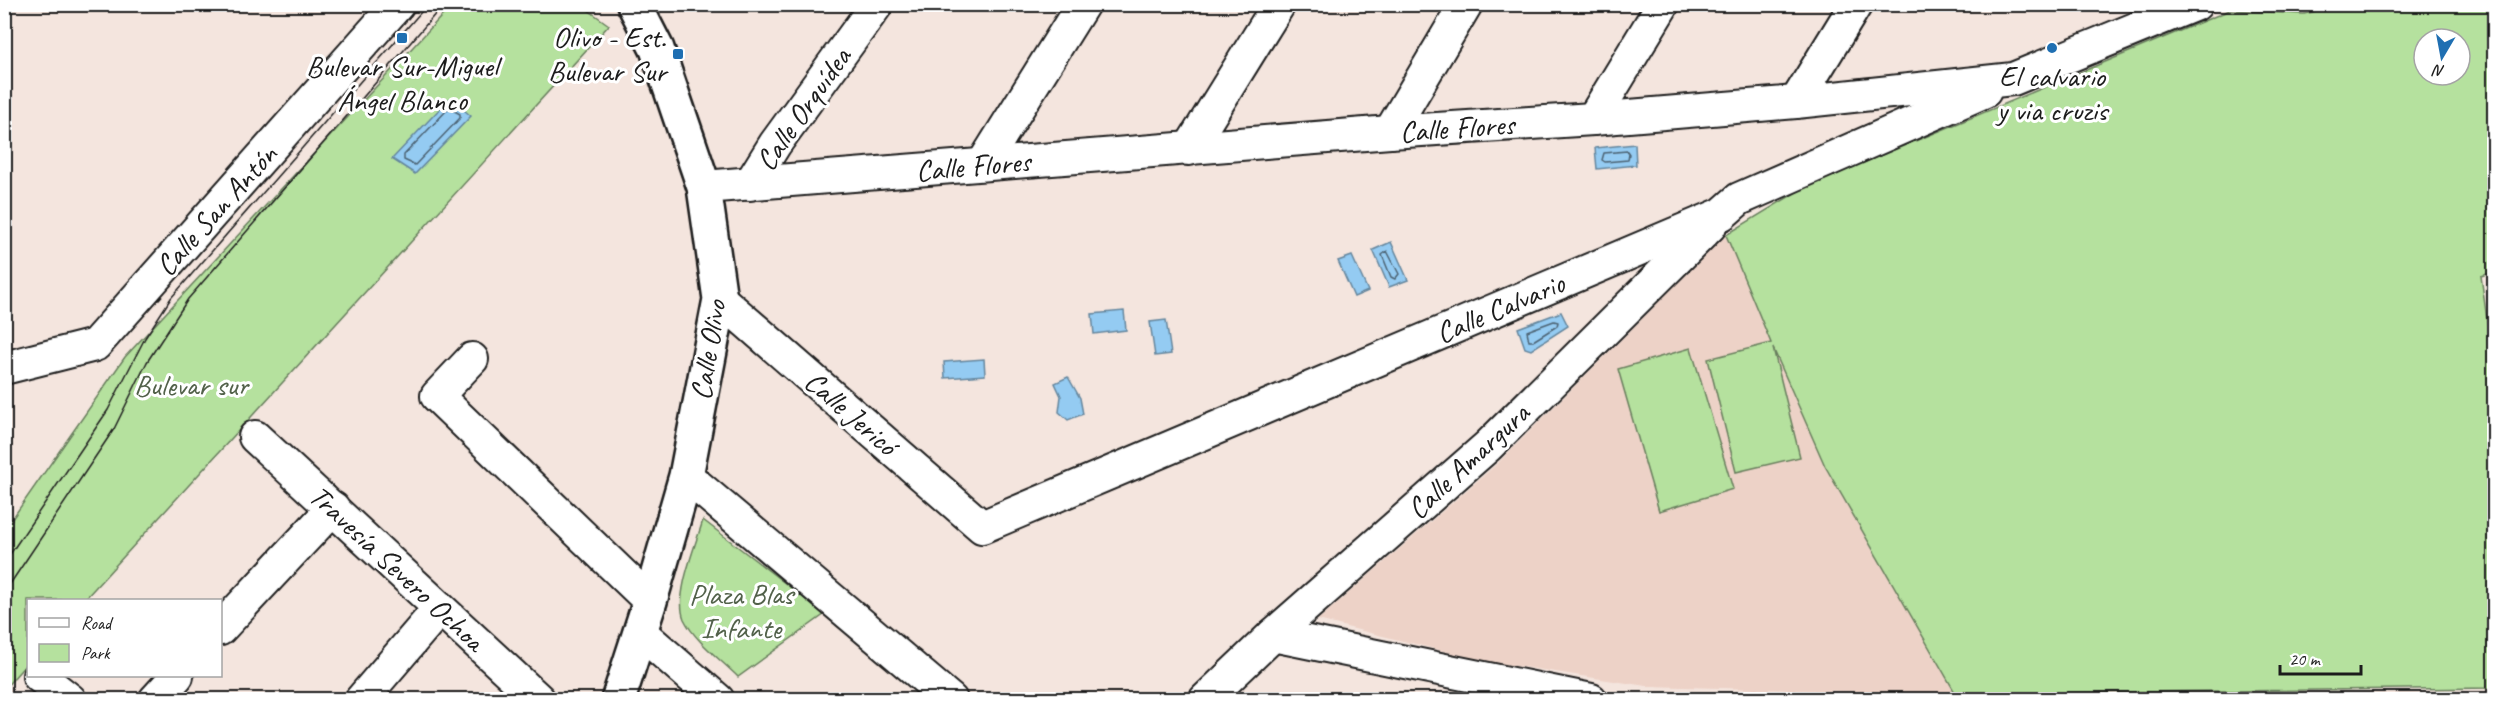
<svg xmlns="http://www.w3.org/2000/svg" width="2499" height="704" viewBox="0 0 2499 704" font-family="Caveat,sans-serif">
	<style>
		.built { fill: #edd2c7 }
		.green { fill: #b5e19e; stroke: #687e5d; stroke-width: 1.5; fill-rule: evenodd }
		.water { fill: #94cbf2; stroke: #64859c; stroke-width: 1.5 }
		.lines { fill: none; stroke-linecap: round; stroke-linejoin: round }
		.shore { stroke: #4c6272; stroke-width: 1.5 }
		.street-casing { stroke: #1c1c1c; stroke-width: 36 }
		.secondary-casing { stroke: #1c1c1c; stroke-width: 38 }
		.street { stroke: #fff; stroke-width: 32 }
		.secondary { stroke: #fff; stroke-width: 33 }
		.tram { stroke: #1c1c1c; stroke-width: 1.5 }
		.poi-dot { fill: #1f6fb2; stroke: #fff; stroke-width: 2 }
		.labels { text-anchor: middle; dominant-baseline: central; stroke-width: 6; stroke-linejoin: round; paint-order: stroke }
		.poi-label { font-size: 30px; fill: #1c1c1c; stroke: #fff }
		.street-label { font-size: 30px; fill: #1c1c1c; stroke: #fff }
		.park-label { font-size: 30px; fill: #52614a; stroke: #fff }
	</style>
	<rect width="100%" height="100%" fill="#f4e5de"/>
	<filter id="ink" filterUnits="userSpaceOnUse"><feTurbulence type="fractalNoise" baseFrequency=".0167" numOctaves="2"/><feDisplacementMap in="SourceGraphic" scale="12" xChannelSelector="R" yChannelSelector="G"/><feConvolveMatrix kernelMatrix="1 2 1 2 8 2 1 2 1" color-interpolation-filters="sRGB"/></filter>
	<g filter="url(#ink)">
		<path class="built" d="M1726 235 1825 466 1956 694 1646 686 1484 661 1318 620 1498 463Z"/>
		<g class="green">
			<path d="M452 5H581L609 25 84 600H28V662L5 688V529L125 357Z"/>
			<path d="M2340 5H2494V272L2481 276 2494 371V688L1956 694 1825 466 1773 348 1800 457 1736 472 1708 359 1771 343 1726 235 1805 187 2230 10 2304 14ZM2424 39H2460V75H2424Z"/>
			<path d="M1691 348 1733 489 1659 511 1618 369Z"/>
			<path d="M703 520 825 614 738 677C720 659 695 641 684 619 674 595 696 545 703 520Z"/>
		</g>
		<g class="water">
			<path d="M450 98 471 116 415 174 392 159Z"/>
			<path d="M1635 144 1636 165 1597 169 1595 148Z"/>
			<path d="M1391 242 1408 280 1389 287 1373 250Z"/>
			<path d="M1352 256 1368 291 1354 297 1338 261Z"/>
			<path d="M1124 311 1126 330 1094 334 1092 314Z"/>
			<path d="M1561 312 1568 326 1531 350 1525 348 1518 328Z"/>
			<path d="M1166 320 1171 354 1155 356 1150 322Z"/>
			<path d="M984 359 985 375 945 378 944 362Z"/>
			<path d="M1068 377 1080 398 1083 414 1068 420 1059 412 1061 396 1055 383Z"/>
		</g>
		<g class="lines">
			<g class="shore">
				<path d="M449 108 460 114V118L415 165 404 160V155Z"/>
				<path d="M1627 151 1629 154 1628 160 1605 162 1602 160 1604 153Z"/>
				<path d="M1387 251 1399 274 1395 279 1391 277 1382 255Z"/>
				<path d="M1554 321 1558 322 1557 326 1533 341H1529L1527 331Z"/>
			</g>
			<defs>
				<g id="street">
					<path d="M1796 102 1856 4"/>
					<path d="M1593 119 1663 4"/>
					<path d="M1390 132 1466 4"/>
					<path d="M1189 149 1279 4"/>
					<path d="M983 164 1083 4"/>
					<path d="M750 184 775 144 877 4"/>
					<path d="M704 187 1390 132 1593 119 1796 102 2013 79 2196 4"/>
					<path d="M720 299 982 527 1722 214 1739 199 1985 91"/>
					<path d="M472 359 437 396 650 601"/>
					<path d="M4 368 95 345 398 4"/>
					<path d="M255 437 539 700"/>
					<path d="M686 476 951 700"/>
					<path d="M220 629 333 508"/>
					<path d="M640 632 718 700"/>
					<path d="M1273 635 1591 700"/>
					<path d="M39 676 70 700"/>
					<path d="M155 700 177 676"/>
					<path d="M361 700 439 609"/>
					<path d="M1205 700 1273 635 1488 446 1710 226"/>
				</g>
				<path id="secondary" d="M618 700 650 601 686 476 720 299 704 187 657 49 634 4"/>
			</defs>
			<use href="#street" class="street-casing"/>
			<use href="#secondary" class="secondary-casing"/>
			<use href="#street" class="street"/>
			<use href="#secondary" class="secondary"/>
			<g class="tram">
				<path d="M4 563 108 410 145 338 171 298 428 4"/>
				<path d="M4 593 114 429 147 362 188 299 444 4"/>
			</g>
		</g>
	</g>
	<g class="poi-dot">
		<rect x="396" y="32" width="12" height="12" rx="3"/>
		<circle cx="2052" cy="48" r="6"/>
		<rect x="672" y="48" width="12" height="12" rx="3"/>
	</g>
	<g class="labels">
		<g class="poi-label">
			<text x="666" y="37" text-anchor="end">Olivo - Est.<tspan x="666" dy="34">Bulevar Sur</tspan></text>
			<text x="402" y="66">Bulevar Sur-Miguel<tspan x="402" dy="34">Ángel Blanco</tspan></text>
			<text x="2052" y="76">El calvario<tspan x="2052" dy="34">y via cruzis</tspan></text>
		</g>
		<g class="street-label">
			<text transform="translate(803 109) rotate(-55)">Calle Orquídea</text>
			<text transform="translate(1457 128) rotate(-4)">Calle Flores</text>
			<text transform="translate(973 166) rotate(-5)">Calle Flores</text>
			<text transform="translate(216 210) rotate(-48)">Calle San Antón</text>
			<text transform="translate(1500 308) rotate(-23)">Calle Calvario</text>
			<text transform="translate(708 350) rotate(-81)">Calle Olivo</text>
			<text transform="translate(851 413) rotate(41)">Calle Jericó</text>
			<text transform="translate(1468 461) rotate(-43)">Calle Amargura</text>
			<text transform="translate(397 568) rotate(43)">Travesía Severo Ochoa</text>
		</g>
		<g class="park-label">
			<text x="191" y="385">Bulevar sur</text>
			<text x="741" y="594">Plaza Blas<tspan x="741" dy="34">Infante</tspan></text>
		</g>
	</g>
	<rect width="2499" height="704" fill="none" stroke="#fff" stroke-width="24"/>
	<rect x="12" y="12" width="2475" height="680" fill="none" stroke="#1c1c1c" stroke-width="2" filter="url(#ink)"/>
	<rect x="27" y="599" width="195" height="78" fill="#ffffff" stroke="#a4a4a4" stroke-width="1.5"/>
	<rect x="39" y="618" width="30" height="9" fill="#ffffff" stroke="#a4a4a4" stroke-width="1.5"/>
	<text x="81" y="629" font-size="18" fill="#1c1c1c">Road</text>
	<rect x="39" y="644" width="30" height="18" fill="#b5e19e" stroke="#a4a4a4" stroke-width="1.5"/>
	<text x="81" y="659" font-size="18" fill="#1c1c1c">Park</text>
	<g transform="translate(2442 57) rotate(190)"><circle r="28" fill="#ffffff" stroke="#a4a4a4" stroke-width="1.5"/>
	<path d="M0-4.5L10 22L0 15L-10 22Z" fill="#1f6fb2"/>
	<text y="-9" font-size="16" font-weight="bold" text-anchor="middle" fill="#1c1c1c">N</text>
	</g>
	<path d="M2280 665v9h81v-9" fill="none" stroke="#1c1c1c" stroke-width="3"/>
	<text x="2289" y="665" font-size="18" fill="#1c1c1c" stroke="#ffffff" stroke-width="4.5" paint-order="stroke">20 m</text>
</svg>
